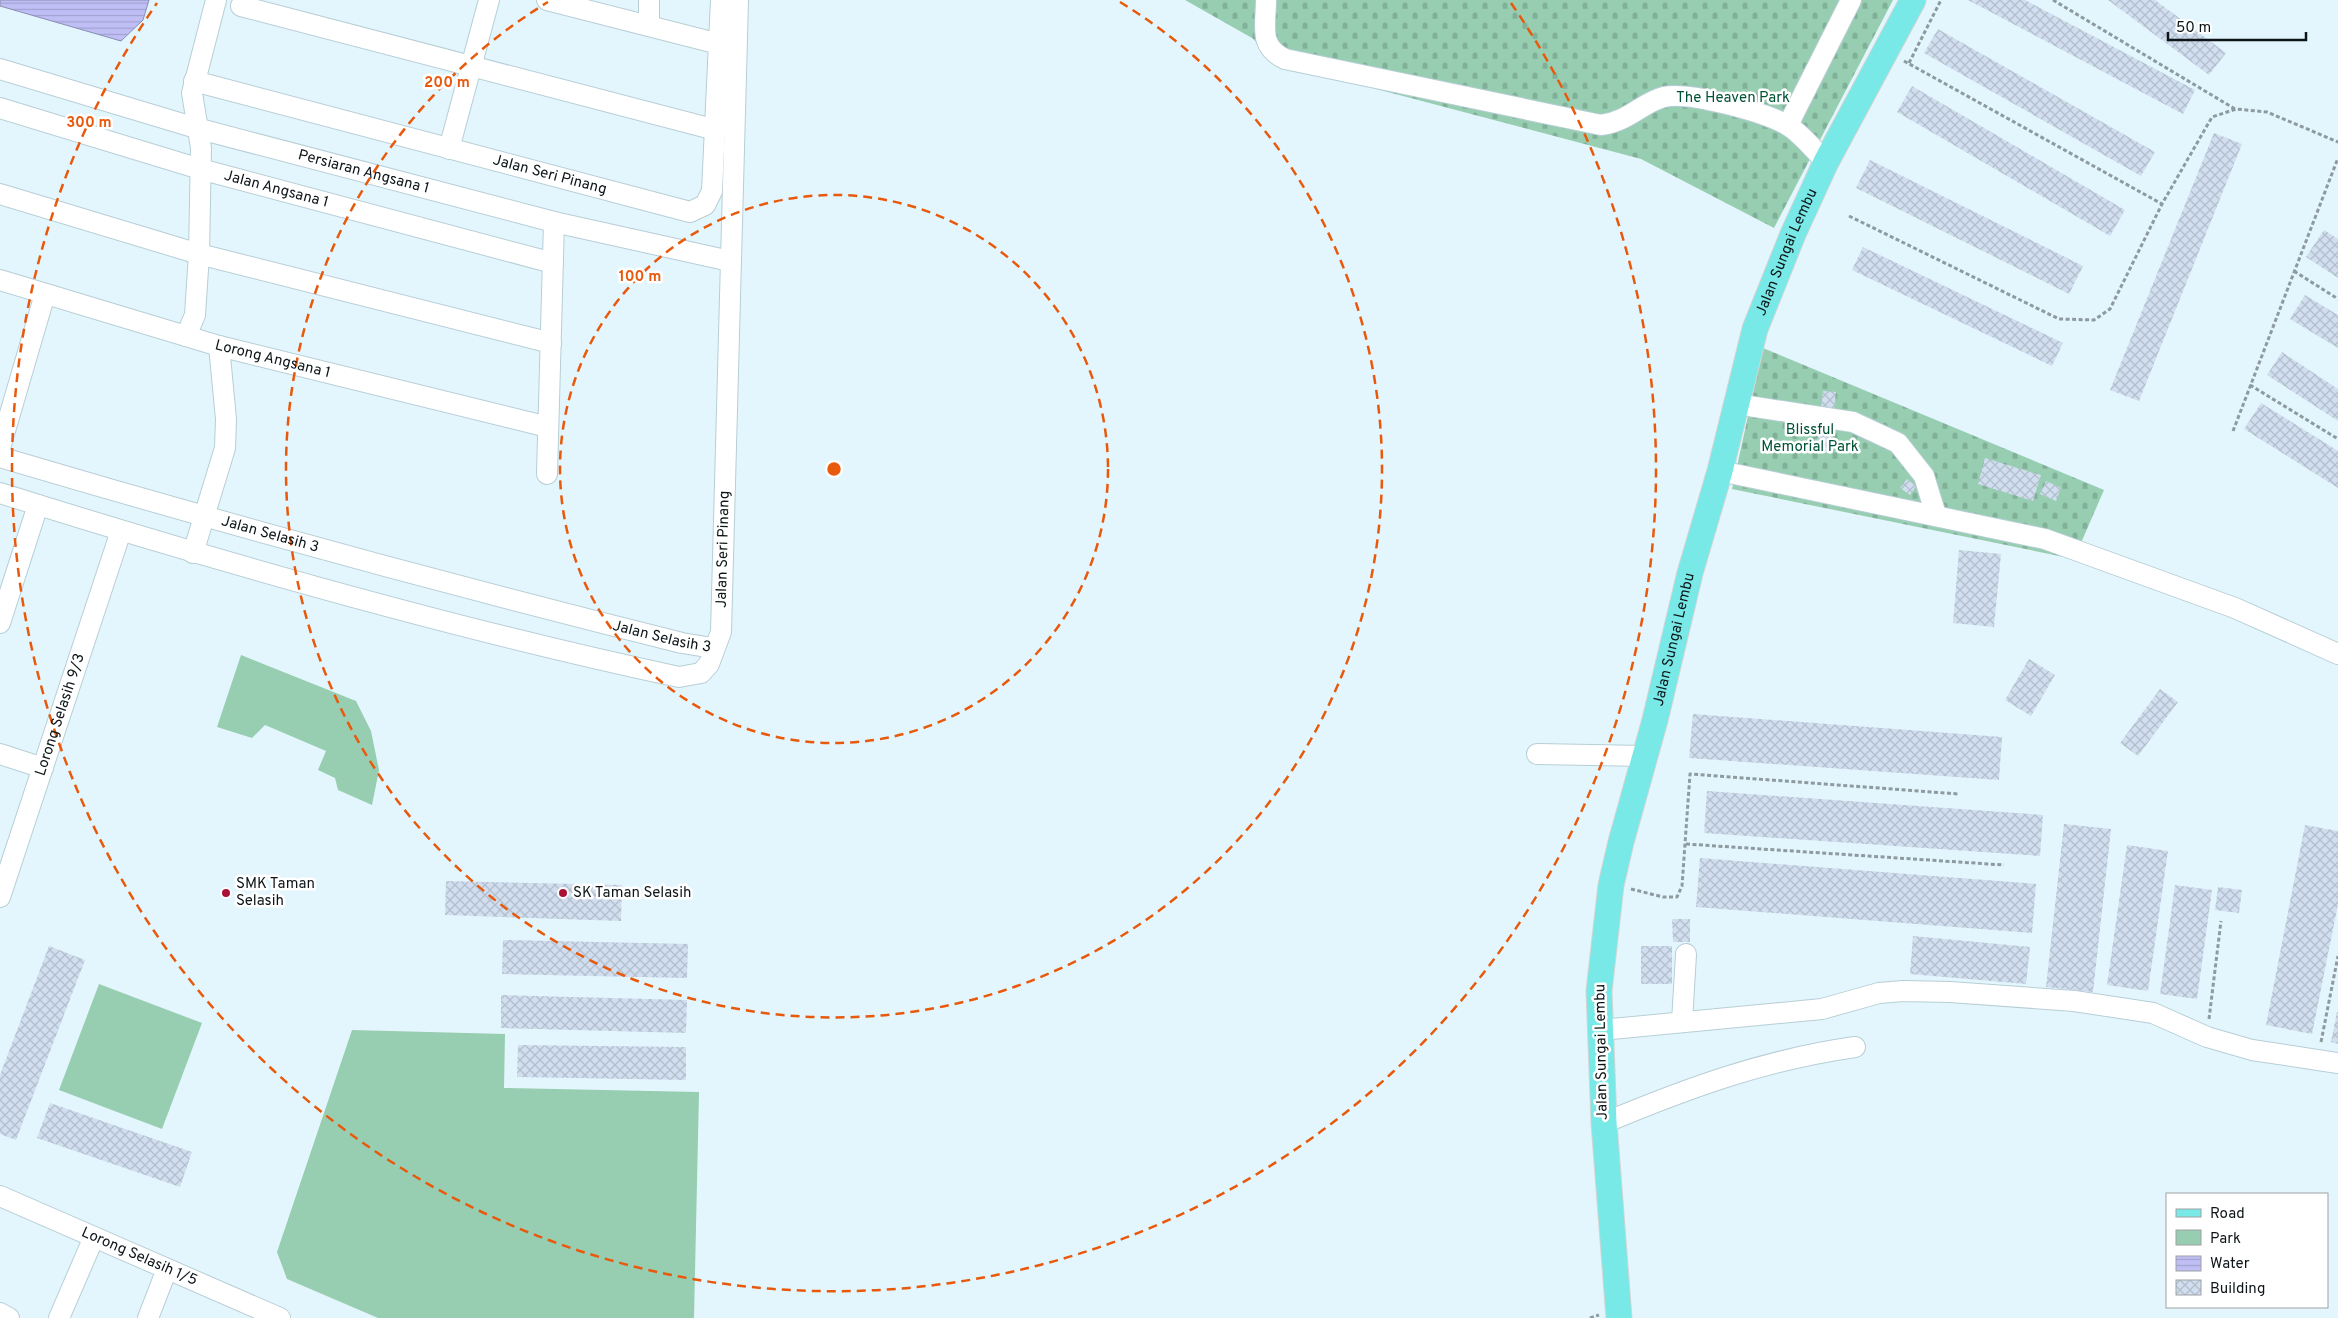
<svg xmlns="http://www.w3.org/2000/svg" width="2338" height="1318" viewBox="0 0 2338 1318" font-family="Overpass,sans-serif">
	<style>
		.cemetery { fill: url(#cemetery-stones) }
		.park { fill: #97ceb1 }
		.water { fill: url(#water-rules); stroke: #8a8cb3 }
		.building { fill: url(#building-cross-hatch) }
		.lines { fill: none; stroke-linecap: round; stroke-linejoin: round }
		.minor-casing { stroke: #b7ced6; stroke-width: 22 }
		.major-casing { stroke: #d3d5d5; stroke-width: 27 }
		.path { stroke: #8d9ba0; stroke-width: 3; stroke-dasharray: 4 2.5; stroke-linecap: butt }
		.minor { stroke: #fff; stroke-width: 20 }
		.major { stroke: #78e9e6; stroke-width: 25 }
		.ring { fill: none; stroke: #e8590c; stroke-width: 2.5; stroke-dasharray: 9 6 }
		.poi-dot { fill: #a91235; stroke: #fff; stroke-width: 2 }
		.labels { text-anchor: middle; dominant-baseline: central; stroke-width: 5; stroke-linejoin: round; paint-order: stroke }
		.park-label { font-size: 15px; fill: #005235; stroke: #fff }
		.street-label { font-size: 15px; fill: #0d1518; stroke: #fff }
		.poi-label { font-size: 15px; fill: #0d1518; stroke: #fff; text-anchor: start }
		.centre { fill: #e8590c; stroke: #fff; stroke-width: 2.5 }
		.ring-label { font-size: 15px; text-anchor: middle; font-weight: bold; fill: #e8590c; stroke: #fff; stroke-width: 5; stroke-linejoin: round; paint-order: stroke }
	</style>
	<defs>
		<pattern id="cemetery-stones" width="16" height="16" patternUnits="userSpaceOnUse" patternTransform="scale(1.25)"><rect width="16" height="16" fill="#97ceb1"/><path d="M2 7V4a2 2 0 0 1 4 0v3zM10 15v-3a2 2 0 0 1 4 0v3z" fill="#81b098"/></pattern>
		<pattern id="water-rules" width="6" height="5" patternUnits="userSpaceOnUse" patternTransform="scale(1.25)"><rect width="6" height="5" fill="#bfbff6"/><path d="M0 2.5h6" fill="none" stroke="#a3a3d2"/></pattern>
		<pattern id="building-cross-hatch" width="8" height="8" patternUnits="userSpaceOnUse" patternTransform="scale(1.25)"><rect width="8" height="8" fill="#d1deef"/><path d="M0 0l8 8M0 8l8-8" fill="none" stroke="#b2becc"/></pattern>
	</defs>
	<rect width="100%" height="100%" fill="#e4f6fd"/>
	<g class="cemetery">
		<path d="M1185 0H1893L1774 228 1641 159 1278 63 1252 38Z"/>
		<path d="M1763 348 2104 490 2074 559 1732 489Z"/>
	</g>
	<g class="park">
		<path d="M241 655 356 701 371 731 379 770 372 805 338 790 335 778 318 770 326 751 265 725 252 738 217 727Z"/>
		<path d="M99 984 202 1023 162 1129 59 1090Z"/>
		<path d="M352 1030 505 1034 504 1088 699 1092 694 1318H378L287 1279 277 1252Z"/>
	</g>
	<path class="water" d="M0 0H149L143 20 121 41 0 6Z"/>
	<g class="building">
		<path d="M1968 0H2025L2195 90 2183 114Z"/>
		<path d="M2108 0H2155L2226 53 2209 75Z"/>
		<path d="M1938 29 2155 152 2141 176 1924 53Z"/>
		<path d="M1912 86 2125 210 2110 236 1897 112Z"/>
		<path d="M2214 133 2242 144 2139 401 2110 390Z"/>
		<path d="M1870 160 2083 266 2069 294 1856 188Z"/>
		<path d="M2324 230 2338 239V278L2306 257Z"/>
		<path d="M1863 247 2063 343 2052 366 1852 270Z"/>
		<path d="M2305 295 2338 315V348L2290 319Z"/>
		<path d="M2282 352 2338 389V421L2267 375Z"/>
		<path d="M1823 391 1836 392 1829 453 1816 452Z"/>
		<path d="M2261 403 2338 451V488L2244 429Z"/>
		<path d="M1985 458 2041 475 2033 501 1978 484Z"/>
		<path d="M1907 479 1916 486 1910 495 1900 488Z"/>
		<path d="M2046 481 2061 488 2056 501 2040 494Z"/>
		<path d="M1959 550 2001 554 1994 627 1953 623Z"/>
		<path d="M2029 659 2055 675 2031 716 2005 700Z"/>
		<path d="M2160 689 2178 702 2138 756 2120 743Z"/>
		<path d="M1693 714 2002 737 1999 780 1689 758Z"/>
		<path d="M1707 791 2043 815 2040 856 1704 833Z"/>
		<path d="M2064 824 2111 829 2093 992 2046 987Z"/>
		<path d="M2305 825 2338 831V904L2312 1034 2266 1025Z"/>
		<path d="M2127 845 2168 851 2148 991 2107 985Z"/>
		<path d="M1700 858 2036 884 2032 933 1696 907Z"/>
		<path d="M446 881 622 885 621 921 445 915Z"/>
		<path d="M2175 885 2212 890 2197 999 2160 994Z"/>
		<path d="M2218 887 2242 890 2239 913 2215 910Z"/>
		<path d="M1672 919H1690V942H1673Z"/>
		<path d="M1913 936 2030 947 2026 984 1910 974Z"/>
		<path d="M503 940 688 944 687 978 502 974Z"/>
		<path d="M49 946 85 960 16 1140 0 1134V1075Z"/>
		<rect x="1641" y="946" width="31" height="38"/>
		<path d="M501 995 687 1000 686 1033 501 1028Z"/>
		<path d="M2337 1012H2338V1044L2331 1042Z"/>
		<path d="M518 1045 686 1047V1080L517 1077Z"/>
		<path d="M50 1103 192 1152 180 1187 37 1138Z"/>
	</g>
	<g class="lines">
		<defs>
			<g id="minor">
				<path d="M547 0 731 47"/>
				<path d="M1266 0C1266 26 1258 46 1285 59L1601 125C1630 121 1641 103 1664 97 1688 91 1764 112 1787 125 1801 133 1814 150 1826 162"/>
				<path d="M241 6 716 130"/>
				<path d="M649 26V0"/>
				<path id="s1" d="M0 69 196 128 554 222 730 261"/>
				<path id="s2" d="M194 81 690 212 705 205 712 191 721 0"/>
				<path id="s3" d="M0 108 200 169 553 263"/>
				<path d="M1788 125 1851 0"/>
				<path d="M449 149 489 0"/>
				<path d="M0 194 199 254 551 343"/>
				<path id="s4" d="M0 280 219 346 548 427"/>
				<path d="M186 336 195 315 199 254 201 148 192 93 216 0"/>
				<path d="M1736 404 1853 422 1898 443 1924 476 1936 515"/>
				<path d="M0 448 45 294"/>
				<path id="s5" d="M0 457C226 524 453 586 682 643L713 648"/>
				<path d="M1720 471 2045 539 2235 608 2338 654"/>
				<path d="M547 474 554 222"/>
				<path id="s6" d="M0 493C223 563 450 628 679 677L701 673 709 664 721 632 738 0"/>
				<path d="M193 553 225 448 226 419 219 346"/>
				<path d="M0 623 38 505"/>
				<path d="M0 754 43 768"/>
				<path d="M1537 754 1645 756"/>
				<path id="s7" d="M0 897 121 531"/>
				<path d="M1682 1022 1686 954"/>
				<path d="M1601 1030 1822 1009 1879 993 1903 991 1950 992 2074 1001 2153 1013 2207 1037 2252 1050 2338 1063"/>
				<path d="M1604 1123C1688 1088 1764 1060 1855 1047"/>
				<path id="s8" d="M0 1196 280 1318"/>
				<path d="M0 1313 9 1318"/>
				<path d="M59 1318 94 1237"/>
				<path d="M148 1318 167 1269"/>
			</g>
			<g id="major">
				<path id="s9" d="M1619 1318 1604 1123 1599 991 1611 885 1621 842 1655 720 1690 573 1720 471 1755 329 1793 234 1826 162 1913 0"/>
			</g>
		</defs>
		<use href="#minor" class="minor-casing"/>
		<use href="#major" class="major-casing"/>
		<g class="path">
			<path d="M2053 0 2235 109"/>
			<path d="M1904 61 2162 204"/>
			<path d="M1909 63 1941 0"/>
			<path d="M1849 216 2059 319 2094 320 2110 309 2162 204 2212 117 2236 109 2267 112 2338 142"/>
			<path d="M2294 271 2338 299"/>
			<path d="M2250 385 2338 439"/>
			<path d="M2233 431 2338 158"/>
			<path d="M1686 844 2004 865"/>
			<path d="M1631 889 1663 897H1677L1682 886 1690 774 1959 794"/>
			<path d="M2209 1019 2221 921"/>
			<path d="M2321 1042 2338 956"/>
			<path d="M1590 1318 1599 1315"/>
		</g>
		<use href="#minor" class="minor"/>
		<use href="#major" class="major"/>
	</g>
	<g class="ring">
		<circle cx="834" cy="469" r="274"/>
		<path d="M1120 2A548 548 0 1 1 548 2"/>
		<path d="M1511 3A822 822 0 1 1 157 3"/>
	</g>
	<g class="poi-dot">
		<circle cx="226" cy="893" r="5"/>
		<circle cx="563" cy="893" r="5"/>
	</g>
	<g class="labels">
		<g class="park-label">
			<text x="1733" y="98">The Heaven Park</text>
			<text x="1810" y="430">Blissful<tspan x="1810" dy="17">Memorial Park</tspan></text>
		</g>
		<g class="street-label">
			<text stroke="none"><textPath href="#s1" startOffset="378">Persiaran Angsana 1</textPath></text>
			<text stroke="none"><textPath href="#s2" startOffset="368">Jalan Seri Pinang</textPath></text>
			<text stroke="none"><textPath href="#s3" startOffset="288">Jalan Angsana 1</textPath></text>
			<text stroke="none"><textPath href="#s9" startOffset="1092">Jalan Sungai Lembu</textPath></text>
			<text stroke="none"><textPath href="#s4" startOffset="284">Lorong Angsana 1</textPath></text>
			<text stroke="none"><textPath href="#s5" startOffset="281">Jalan Selasih 3</textPath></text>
			<text stroke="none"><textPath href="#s6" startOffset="855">Jalan Seri Pinang</textPath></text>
			<text stroke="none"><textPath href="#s5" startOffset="686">Jalan Selasih 3</textPath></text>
			<text stroke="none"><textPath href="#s9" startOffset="688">Jalan Sungai Lembu</textPath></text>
			<text stroke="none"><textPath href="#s7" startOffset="192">Lorong Selasih 9/3</textPath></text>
			<text transform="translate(1602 1052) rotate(-91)">Jalan Sungai Lembu</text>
			<text stroke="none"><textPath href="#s8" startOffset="152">Lorong Selasih 1/5</textPath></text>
		</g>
		<g class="poi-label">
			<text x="236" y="884">SMK Taman<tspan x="236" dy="17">Selasih</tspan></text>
			<text x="573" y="893">SK Taman Selasih</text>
		</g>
	</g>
	<circle cx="834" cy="469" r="8" class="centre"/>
	<g class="ring-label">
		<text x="447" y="87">200 m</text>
		<text x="89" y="127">300 m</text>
		<text x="640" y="281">100 m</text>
	</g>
	<rect x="2166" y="1193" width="162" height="115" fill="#ffffff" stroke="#9ea1a3"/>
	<rect x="2176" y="1209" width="25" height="8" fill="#78e9e6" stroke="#9ea1a3"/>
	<text x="2210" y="1218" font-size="15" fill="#0d1518">Road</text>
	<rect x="2176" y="1230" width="25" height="15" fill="#97ceb1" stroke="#9ea1a3"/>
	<text x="2210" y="1243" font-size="15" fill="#0d1518">Park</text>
	<rect x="2176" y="1256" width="25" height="15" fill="url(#water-rules)" stroke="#9ea1a3"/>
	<text x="2210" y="1268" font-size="15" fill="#0d1518">Water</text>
	<rect x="2176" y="1280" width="25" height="15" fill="url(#building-cross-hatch)" stroke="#9ea1a3"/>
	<text x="2210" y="1293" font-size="15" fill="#0d1518">Building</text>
	<path d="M2168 32v8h138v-8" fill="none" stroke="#0d1518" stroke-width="2.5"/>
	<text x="2176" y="32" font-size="15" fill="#0d1518" stroke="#ffffff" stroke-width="4" paint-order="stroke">50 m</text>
</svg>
